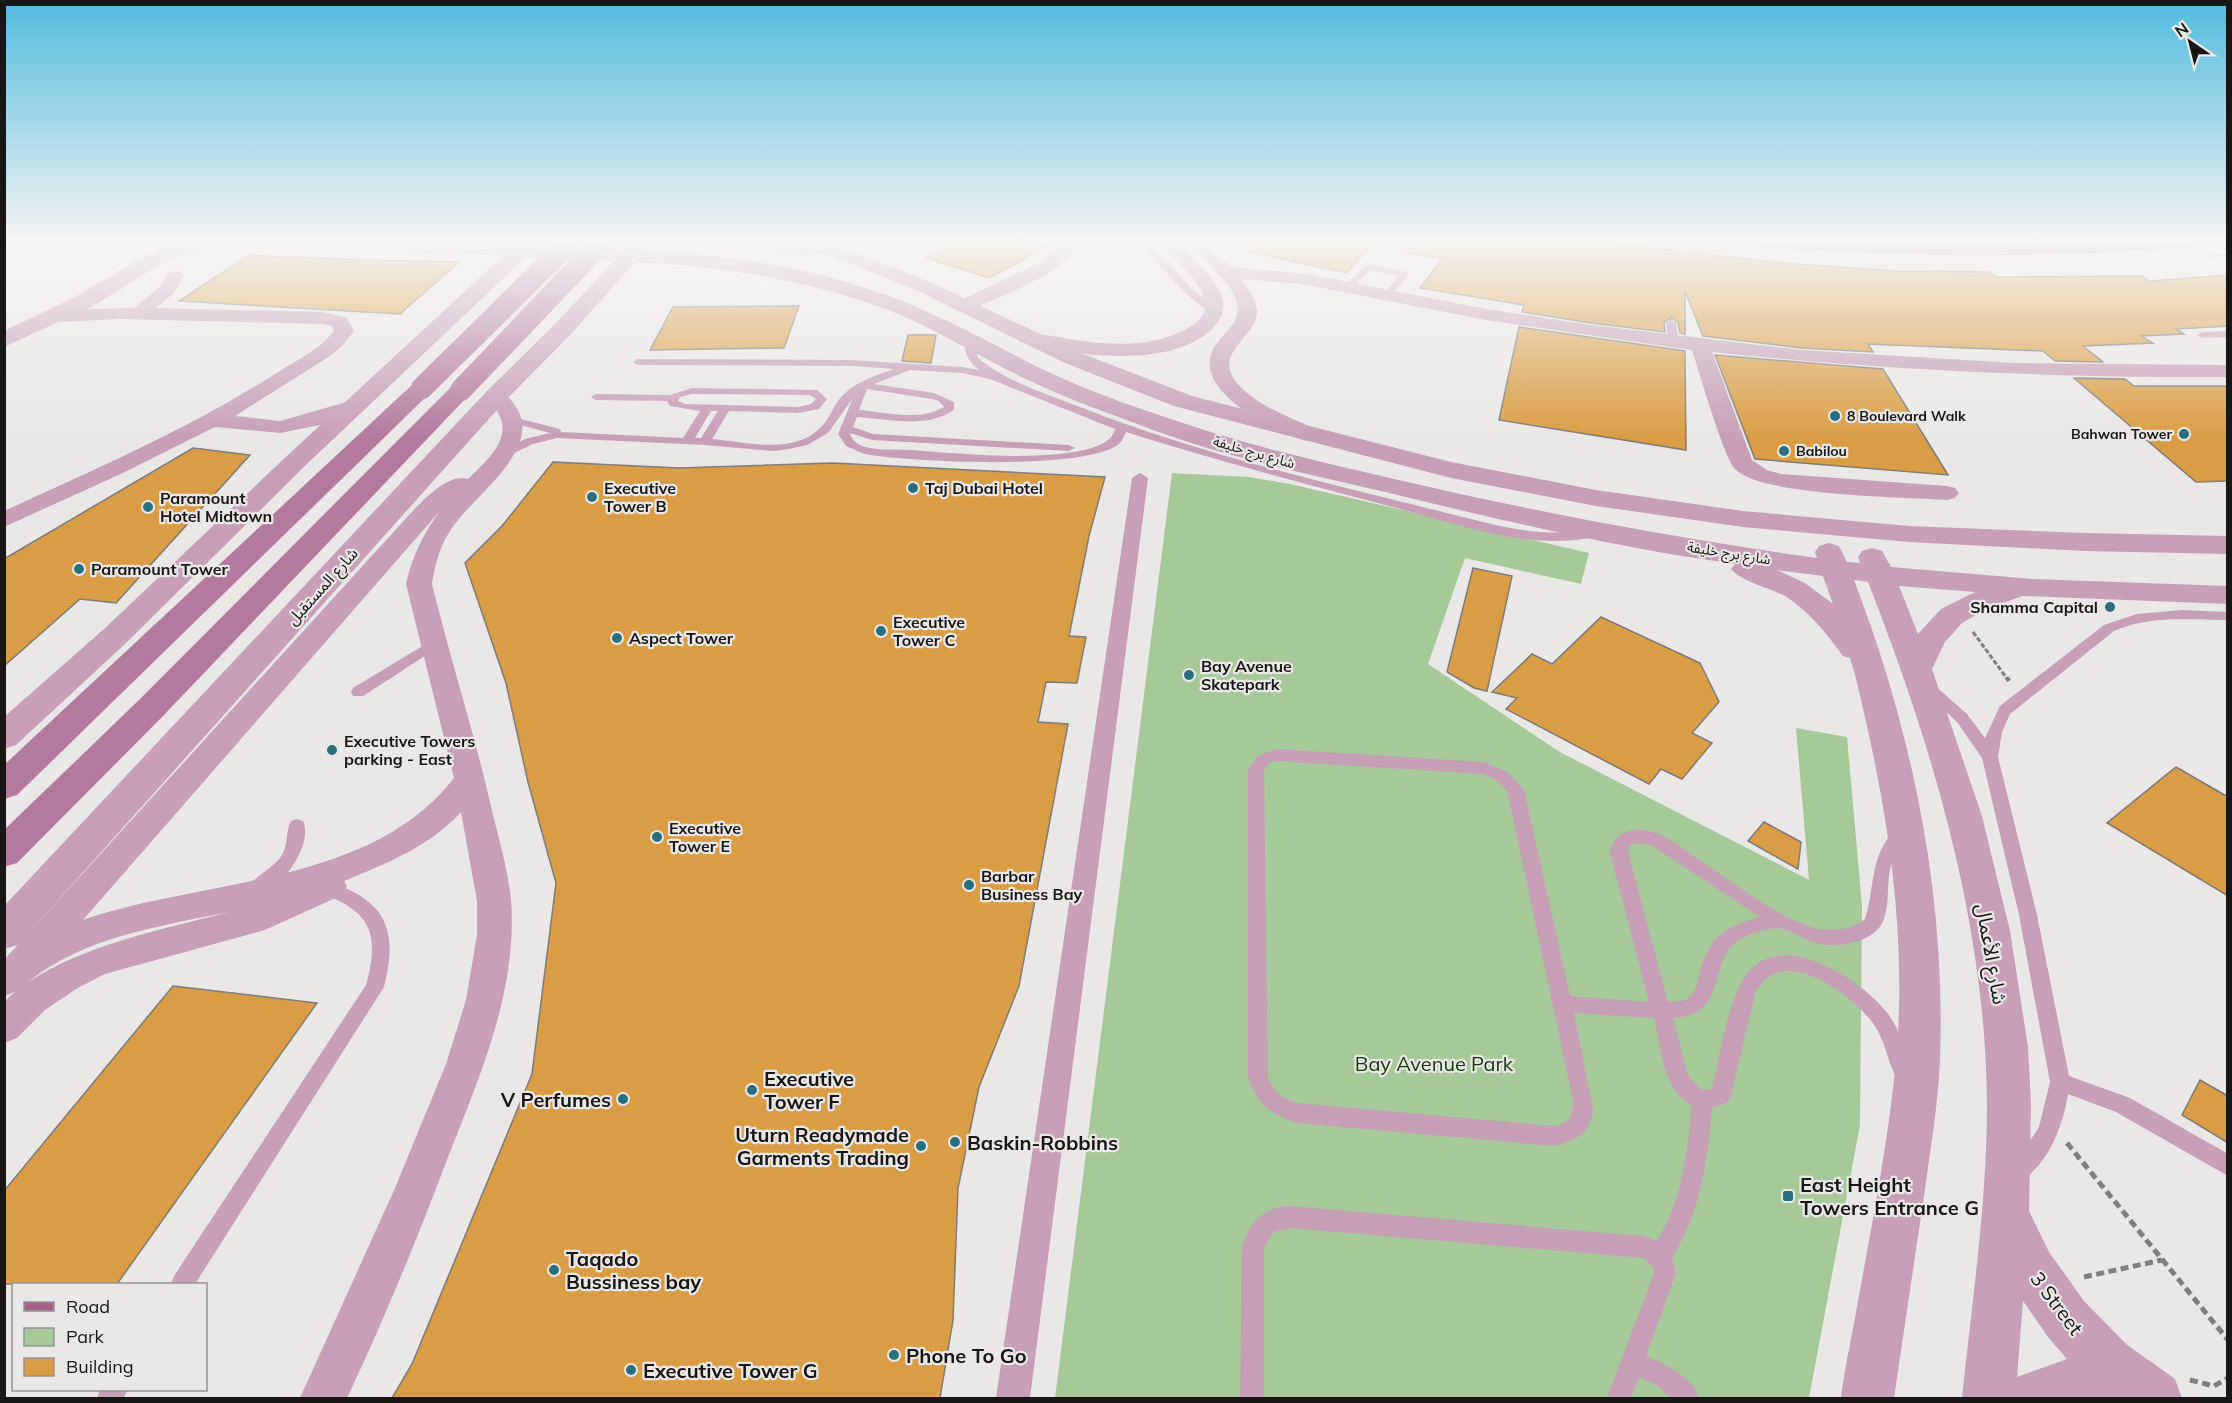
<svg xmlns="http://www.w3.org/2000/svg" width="2232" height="1403" viewBox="0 0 2232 1403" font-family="Mulish,'Noto Sans Arabic',sans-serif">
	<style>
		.green { fill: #a5c999 }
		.building { fill: #da9d45; stroke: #7d7b78; stroke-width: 1.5 }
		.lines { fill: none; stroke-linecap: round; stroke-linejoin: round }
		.path-far3 { stroke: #817f7e; stroke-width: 2; stroke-dasharray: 4 2; stroke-linecap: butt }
		.path-far2 { stroke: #817f7e; stroke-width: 3; stroke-dasharray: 5 2; stroke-linecap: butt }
		.path-far1 { stroke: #817f7e; stroke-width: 4.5; stroke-dasharray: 7 3; stroke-linecap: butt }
		.path { stroke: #817f7e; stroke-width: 5; stroke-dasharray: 8 4.5; stroke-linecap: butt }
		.service { fill: #c79fb6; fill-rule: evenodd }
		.pedestrian { fill: #c79fb6; fill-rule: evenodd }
		.minor { fill: #c79fb6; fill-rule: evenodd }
		.tertiary { fill: #c79fb6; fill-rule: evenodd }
		.secondary { fill: #b47a9e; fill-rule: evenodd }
		.primary { fill: #a65f8b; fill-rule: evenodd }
		.secondary-bridge { stroke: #b47a9e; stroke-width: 22 }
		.poi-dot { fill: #296f7d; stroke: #eae8e6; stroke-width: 2 }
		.labels { text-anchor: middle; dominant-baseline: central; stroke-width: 4.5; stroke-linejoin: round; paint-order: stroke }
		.far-poi-label { font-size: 14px; font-weight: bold; fill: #181716; stroke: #eae8e6; text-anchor: start }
		.far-street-label { font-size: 14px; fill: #181716; stroke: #eae8e6 }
		.poi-label { font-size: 16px; font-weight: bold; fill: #181716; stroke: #eae8e6; text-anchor: start }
		.street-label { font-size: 16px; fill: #181716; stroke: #eae8e6 }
		.near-street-label { font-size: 20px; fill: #181716; stroke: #eae8e6 }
		.near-park-label { font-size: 20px; fill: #123900; stroke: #eae8e6 }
		.near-poi-label { font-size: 20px; font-weight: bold; fill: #181716; stroke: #eae8e6; text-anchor: start }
	</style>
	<rect width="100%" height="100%" fill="#eae8e6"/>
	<g class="green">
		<path d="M1883 241H2118L2036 244Z"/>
		<path d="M1172 473 1249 477 1290 484 1589 553 1581 584 1465 558 1428 664 1558 751 1809 880 1796 728 1847 737 1862 906 1860 1125 1809 1398H1055Z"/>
	</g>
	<g class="building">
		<path d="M960 241H1058L989 278 926 258Z"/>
		<path d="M1246 241H1375L1347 273 1245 251Z"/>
		<path d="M1404 241H1592L1782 263 1898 271 1989 272 1996 277 2141 276 2150 281 2228 275V326L2176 329 2184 334 2141 336 2153 343 2083 346 2103 362 2055 361 2043 351 1868 344 1873 352 1802 348 1703 336 1685 291V334L1680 333 1678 323 1672 318 1664 322 1665 332 1591 323 1522 312 1524 305 1420 288 1442 259 1403 252Z"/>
		<path d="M249 255 363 260 459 262 400 314 179 301Z"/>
		<path d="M799 306 784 348 650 350 673 307Z"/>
		<path d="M1519 327 1685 351 1686 450 1499 420Z"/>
		<path d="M908 335H936L931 363 902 361Z"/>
		<path d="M1715 355 1883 369 1948 475 1755 459Z"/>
		<path d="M2074 378 2125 379 2134 386H2228V481L2196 482Z"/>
		<path d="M193 448 250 455 116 603 80 599 4 666V559Z"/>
		<path d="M553 462 679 468 833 463 1105 477 1089 536 1069 636 1086 637 1077 683 1046 682 1038 722 1068 724 1019 986 979 1087 958 1188 953 1320 940 1398H392L412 1364 532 1074 556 883 528 782 506 683 465 563 502 526Z"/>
		<path d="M1473 568 1512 576 1487 691 1474 688 1447 672Z"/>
		<path d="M1601 617 1700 663 1719 702 1692 733 1712 743 1682 779 1661 769 1649 784 1506 709 1517 698 1492 692 1532 654 1552 664Z"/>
		<path d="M2176 767 2228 797V896L2107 823Z"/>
		<path d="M1764 822 1801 842 1798 869 1748 841Z"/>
		<path d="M173 986 317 1003 117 1284H4V1191Z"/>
		<path d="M2200 1080 2228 1096V1143L2182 1115Z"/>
	</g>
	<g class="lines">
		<g class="path-far3">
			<path d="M1616 241 1732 253"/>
			<path d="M2210 256 2228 255"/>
		</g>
		<path class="path-far2" d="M1973 632 2008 680"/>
		<path class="path-far1" d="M2007 678 2009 681"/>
		<g class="path">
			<path d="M2067 1143 2228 1340"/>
			<path d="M2084 1277 2162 1260"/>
			<path d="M2190 1380 2214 1386 2228 1378"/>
		</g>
		<g class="service">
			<path d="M1140 241H1149L1190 287 1217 308V312C1198 314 1152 257 1140 241Z"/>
			<path d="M1368 264 1404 271 1409 274 1390 298 1387 299 1382 296 1398 276 1370 270 1350 290H1344V286Z"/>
			<path d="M1671 320 1676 323 1679 343 1674 346 1669 343 1666 323Z"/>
			<path d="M2228 331V337L2202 338 2197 335 2202 332Z"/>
			<path d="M969 335 974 338 978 358C1007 382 1045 393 1080 407 1212 459 1353 489 1491 524 1528 532 1556 536 1594 529L1600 533 1599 536C1528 553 1453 522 1385 505 1298 482 1211 459 1126 432 1124 436 1122 441 1119 444 1084 471 910 462 864 454L846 446 838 434 853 398 828 433 807 445 789 449 774 451 705 445 557 438 533 444 506 457 500 453 525 439 550 433 509 422 507 420 513 417 560 429 561 432 683 438 700 411 670 406 667 401 596 400 591 397 596 394 670 395 692 388 817 390 827 399 819 409 798 413 729 411 712 439C745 442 794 455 820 428 828 421 832 409 838 401 851 383 874 376 894 369L852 366 638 365 633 362 638 359 852 360 962 367 979 370C967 360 965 354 964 338ZM910 370 962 373 990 379 1115 429C1113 440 1102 444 1092 448 1041 462 965 454 912 450 897 449 877 451 862 446 855 443 852 439 850 433L872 440 1069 451 1075 448 1069 445 873 434 853 427 857 417C888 419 926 429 954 410V402L934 393 874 384ZM867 389 932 399 939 401 944 407C921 422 885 412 859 410ZM692 394 810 395 816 399 811 404 798 407 685 404 678 401 680 397ZM711 411H718L701 438H695Z"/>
			<path d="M2182 610 2228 612V620C2189 620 2150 615 2114 631L2010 714 2002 732 1998 757 2037 915 2069 1076 2130 1098 2228 1154V1176L2116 1112 2068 1094C2063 1126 2047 1170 2015 1183L2007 1180 2004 1173 2007 1166 2026 1147 2039 1127 2050 1082 2019 915 1982 758 1957 722 1921 688 1923 684H1933L1967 714 1985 738 2000 706 2104 625 2137 614Z"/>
			<path d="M434 639 441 644 439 647 363 696H353L351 692 353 688Z"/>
			<path d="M1276 749 1484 762 1508 772 1524 790 1570 996 1649 1002 1610 852C1616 827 1641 826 1661 835 1672 840 1682 848 1692 855 1726 877 1779 920 1818 929 1835 932 1852 929 1865 919 1875 889 1869 866 1888 838 1893 830 1896 825 1906 828L1908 833C1902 845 1893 855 1890 870 1886 887 1891 913 1879 928 1865 945 1830 949 1810 941 1801 938 1787 928 1776 928 1770 928 1761 931 1754 933 1698 951 1737 1014 1673 1018L1688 1076 1702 1090 1712 1089C1720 1057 1729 989 1752 968 1788 933 1859 979 1884 1009 1898 1025 1906 1047 1911 1067L1908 1073 1901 1076 1894 1073C1886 1056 1884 1037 1872 1022 1854 998 1808 963 1777 973 1767 975 1762 983 1756 990L1731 1095 1728 1102 1712 1108C1707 1161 1701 1211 1672 1258L1676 1273 1646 1356C1666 1365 1692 1376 1699 1398H1670L1658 1386 1639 1377 1631 1398H1607L1654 1273 1653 1267 1644 1258 1290 1228 1273 1232 1264 1248V1398H1240L1242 1248C1249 1222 1262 1208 1290 1206L1643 1236 1657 1241C1683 1199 1687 1153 1692 1105 1663 1092 1661 1046 1654 1018L1574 1013 1593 1109C1591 1133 1576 1141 1553 1146L1298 1123C1271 1115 1257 1104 1248 1077V770L1258 756ZM1276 761 1484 774 1496 780 1507 790 1573 1100C1573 1117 1570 1123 1553 1126L1298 1103C1284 1100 1273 1091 1268 1077L1264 770 1269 763ZM1633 843 1651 845 1760 917C1722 927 1709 938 1699 975 1697 985 1695 994 1686 1000L1668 1002 1628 852 1629 846Z"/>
			<path d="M297 819 303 821C315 844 276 901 251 893L248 888C255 876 271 869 280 858 289 846 285 832 291 821Z"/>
			<path d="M327 881C385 900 399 928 384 987L195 1284H171L174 1276 366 985C380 933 371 912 321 893L318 888 321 883Z"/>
			<path d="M100 1390H127L124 1398H97Z"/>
		</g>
		<path class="pedestrian" d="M1140 473 1148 478 1030 1398H996L1132 478Z"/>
		<g class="minor">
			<path d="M1066 241H1083C1058 277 1009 292 971 310H957L955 306 957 302 1035 265Z"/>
			<path d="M1157 241H1175C1191 257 1218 278 1223 301 1225 312 1218 323 1211 330 1167 370 1073 355 1020 342L1017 338 1020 334 1027 332C1079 340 1135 355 1185 330 1196 324 1207 316 1205 302 1201 277 1171 260 1157 241Z"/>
			<path d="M1187 241H1205L1230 266 1238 268 1302 273 1486 309 1591 325 1802 350 2015 363 2228 365V377C2055 378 1884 370 1712 352L1752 460 1767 470 1781 474 1947 486 1955 488 1959 493 1955 498 1947 500C1905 497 1763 496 1736 470 1724 459 1699 371 1692 350L1486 320 1302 284 1241 279C1248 288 1257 300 1257 312 1256 341 1203 355 1246 392 1266 409 1291 418 1315 429L1318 434 1315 439 1307 441C1276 433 1194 392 1212 351 1220 334 1241 325 1237 304 1233 280 1201 261 1187 241Z"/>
			<path d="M175 271 181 272 184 276 173 294 156 308 323 312 347 318 354 331 342 346 330 356 235 416 280 421 357 399 364 401 368 405 364 409 320 425 280 433 215 427 125 472 4 527V511C96 469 190 428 275 374 295 361 319 350 334 331L332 326 323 324 120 319 57 322 50 320 48 316 50 312 57 310 134 308 160 287 169 272Z"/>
			<path d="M495 391C505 393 511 399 516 407 544 449 473 496 452 528 440 545 435 564 432 584 451 662 476 738 493 815 500 843 508 871 511 900 518 993 478 1080 445 1165 415 1244 383 1322 347 1398H300L395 1188 446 1064 466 1000 477 935V901L461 812C430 846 386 864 344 881L347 886 342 895 265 930 105 974 76 989 45 1010 17 1038 4 1043V1002L15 992 4 996V960L409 515C423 501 446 473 468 479 485 462 515 438 497 411 494 406 488 402 485 397L488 393ZM439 512C423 535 412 556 406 584L454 778C371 886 201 879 83 920ZM228 912C159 931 87 943 27 983 85 936 158 927 228 912Z"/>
		</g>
		<g class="tertiary">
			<path d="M170 241H222L219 245 164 262 93 306 4 347V331L77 296Z"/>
			<path d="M293 241H442L516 245 519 241H541L537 246 624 249 632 241H648L650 244 645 250C731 254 821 269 902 301 950 320 994 345 1040 368 1083 389 1131 406 1177 421 1246 445 1318 461 1390 478 1531 511 1673 538 1817 558L1815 552 1819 546 1829 543 1839 546 1847 562 1860 563 1858 557 1862 551 1872 548 1882 551 1891 567 2033 579 2228 586V604L2023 596 1988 608 1962 623 1945 642 1932 669 1982 816 2010 931 2028 1047 2031 1104 2029 1211 2049 1252 2084 1301 2126 1344 2175 1379 2182 1398H1962C1972 1301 1987 1203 1987 1105 1986 925 1933 748 1868 582L1854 580C1913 734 1946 895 1940 1060 1938 1106 1930 1151 1924 1196 1914 1263 1904 1331 1894 1398H1841C1844 1372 1850 1345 1855 1318 1869 1239 1885 1160 1894 1080 1910 943 1888 808 1855 675L1850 658 1843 656C1826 633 1809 611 1785 596 1770 588 1740 581 1731 569L1735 564C1617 548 1500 520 1385 492 1308 474 1230 458 1156 431 1113 415 1070 400 1028 380 979 357 934 327 883 308 803 279 720 266 635 262L571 334 504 402 18 945 4 949V906L486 392 555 324 614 261 526 257 307 464 126 643 16 745 4 749V717L104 629 289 454 503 256 303 247 296 245ZM1777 570 1823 576 1833 604 1805 583ZM1899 586 1975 592 1941 609 1918 634ZM2023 1301 2048 1337 2067 1359 2017 1377Z"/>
			<path d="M729 241 823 243 857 253 930 282 1081 353 1192 396 1451 462 1596 490 1743 511 1909 526 2085 533 2228 536V554L2085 551 1909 542 1743 527 1596 506 1451 478 1174 406 1065 363 916 290 843 261 822 255 801 256 739 247 732 245Z"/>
		</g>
		<g class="secondary">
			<path d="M422 381 430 383 434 388 430 393 17 795 4 799V765L414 383Z"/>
			<path d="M461 383 469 385 473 390 469 395 163 716 17 863 4 867V830L139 700 453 385Z"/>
		</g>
		<path class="primary" d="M1741 241 1974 244 2207 241 2204 245 2197 247C2048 259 1900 257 1751 247L1744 245Z"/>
		<g class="secondary-bridge">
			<path d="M422 388 571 241"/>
			<path d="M461 390 603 241"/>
		</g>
	</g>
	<linearGradient id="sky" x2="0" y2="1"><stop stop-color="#51bbde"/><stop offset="0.55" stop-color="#f6f5f4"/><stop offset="1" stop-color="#f6f5f4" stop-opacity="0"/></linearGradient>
	<rect width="2232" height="438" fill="url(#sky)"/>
	<g class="poi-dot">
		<circle cx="1835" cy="416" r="6"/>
		<circle cx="2184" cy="434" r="6"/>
		<circle cx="1784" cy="451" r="6"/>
		<circle cx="913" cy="488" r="6"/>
		<circle cx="592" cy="497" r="6"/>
		<circle cx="148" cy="507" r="6"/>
		<circle cx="79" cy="569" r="6"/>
		<circle cx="2110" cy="607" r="6"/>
		<circle cx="881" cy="631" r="6"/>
		<circle cx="617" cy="638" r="6"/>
		<circle cx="1189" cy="675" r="6"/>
		<circle cx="332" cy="750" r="6"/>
		<circle cx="657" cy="837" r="6"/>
		<circle cx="969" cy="885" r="6"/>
		<circle cx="752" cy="1090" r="6"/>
		<circle cx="623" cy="1099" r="6"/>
		<circle cx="955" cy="1142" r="6"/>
		<circle cx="921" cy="1146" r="6"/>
		<rect x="1782" y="1190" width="12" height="12" rx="3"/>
		<circle cx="554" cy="1270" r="6"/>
		<circle cx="894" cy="1355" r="6"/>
		<circle cx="631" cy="1370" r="6"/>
	</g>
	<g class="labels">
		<g class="far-poi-label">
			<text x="1847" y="416">8 Boulevard Walk</text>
			<text x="2172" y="434" text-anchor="end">Bahwan Tower</text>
			<text x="1796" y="451">Babilou</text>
		</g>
		<g class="far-street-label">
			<text transform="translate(1254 452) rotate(16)">شارع برج خليفة</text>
			<text transform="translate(1729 553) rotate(9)">شارع برج خليفة</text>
		</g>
		<g class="poi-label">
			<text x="604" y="488">Executive<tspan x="604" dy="18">Tower B</tspan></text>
			<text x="925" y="488">Taj Dubai Hotel</text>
			<text x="160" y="498">Paramount<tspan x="160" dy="18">Hotel Midtown</tspan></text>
			<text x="91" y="569">Paramount Tower</text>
			<text x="2098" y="607" text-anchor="end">Shamma Capital</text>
			<text x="893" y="622">Executive<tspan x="893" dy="18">Tower C</tspan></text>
			<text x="629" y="638">Aspect Tower</text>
			<text x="1201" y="666">Bay Avenue<tspan x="1201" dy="18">Skatepark</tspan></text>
			<text x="344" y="741">Executive Towers<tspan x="344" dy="18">parking - East</tspan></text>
			<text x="669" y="828">Executive<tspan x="669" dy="18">Tower E</tspan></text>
			<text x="981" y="876">Barbar<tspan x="981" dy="18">Business Bay</tspan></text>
		</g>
		<g class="street-label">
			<text transform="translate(322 586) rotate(-48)">شارع المستقبل</text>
		</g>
		<g class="near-street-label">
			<text transform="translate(1992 954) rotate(80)">شارع الأعمال</text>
			<text transform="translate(2057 1303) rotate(53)">3 Street</text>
		</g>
		<g class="near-park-label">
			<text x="1434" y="1063">Bay Avenue Park</text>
		</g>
		<g class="near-poi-label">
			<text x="764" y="1078">Executive<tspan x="764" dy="23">Tower F</tspan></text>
			<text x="611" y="1099" text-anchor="end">V Perfumes</text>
			<text x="909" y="1134" text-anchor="end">Uturn Readymade<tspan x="909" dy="23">Garments Trading</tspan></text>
			<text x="967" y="1142">Baskin-Robbins</text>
			<text x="1800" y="1184">East Height<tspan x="1800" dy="23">Towers Entrance G</tspan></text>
			<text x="566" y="1258">Taqado<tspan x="566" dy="23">Bussiness bay</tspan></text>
			<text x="906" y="1355">Phone To Go</text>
			<text x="643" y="1370">Executive Tower G</text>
		</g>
	</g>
	<rect width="2232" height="1403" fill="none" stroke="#181716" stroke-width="12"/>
	<rect x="12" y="1283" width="195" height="108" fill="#eae8e6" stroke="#969493" stroke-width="1.5"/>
	<rect x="24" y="1302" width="30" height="9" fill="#a65f8b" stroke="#969493" stroke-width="1.5"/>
	<text x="66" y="1313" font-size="18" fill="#181716">Road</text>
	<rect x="24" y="1328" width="30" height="18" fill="#a5c999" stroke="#969493" stroke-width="1.5"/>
	<text x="66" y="1343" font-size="18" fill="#181716">Park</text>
	<rect x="24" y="1358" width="30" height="18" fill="#da9d45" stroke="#969493" stroke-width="1.5"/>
	<text x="66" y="1373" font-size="18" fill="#181716">Building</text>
	<g transform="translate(2190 42) rotate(325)" stroke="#eae8e6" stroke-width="4.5" paint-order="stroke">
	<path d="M0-4.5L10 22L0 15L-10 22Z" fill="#181716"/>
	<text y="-9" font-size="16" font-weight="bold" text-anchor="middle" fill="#181716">N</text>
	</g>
</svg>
